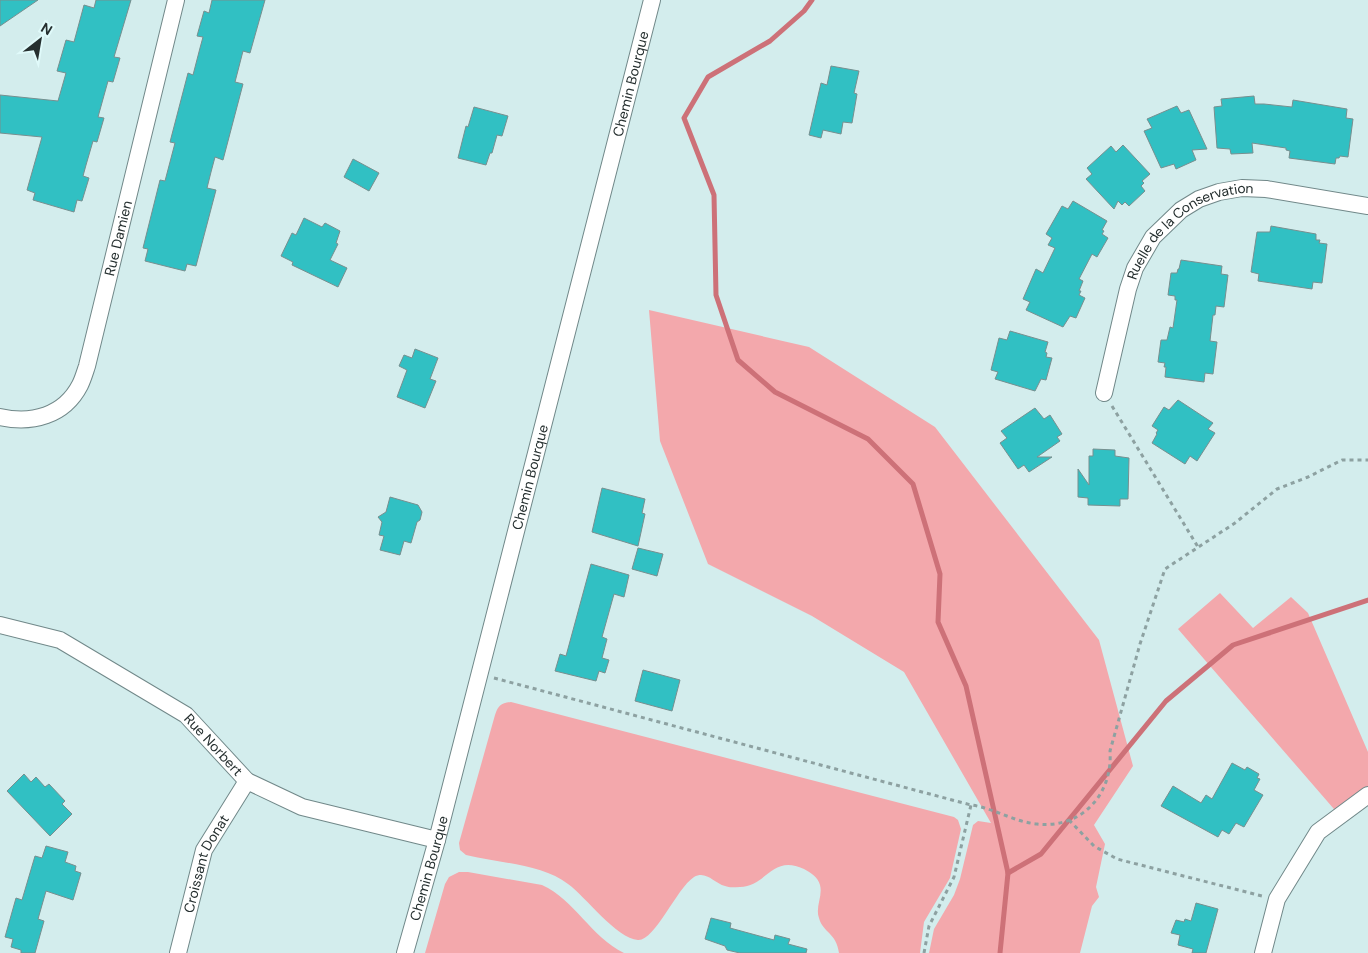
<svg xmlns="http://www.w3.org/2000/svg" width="1368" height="953" viewBox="0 0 1368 953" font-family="'DM Sans',sans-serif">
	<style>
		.green { fill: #f3a8ac }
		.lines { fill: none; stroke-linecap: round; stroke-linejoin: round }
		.stream { stroke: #cd7178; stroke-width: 5 }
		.building { fill: #31c0c3; stroke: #778f8f }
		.minor-casing { stroke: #718889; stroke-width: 18 }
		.path { stroke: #8da1a1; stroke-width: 3; stroke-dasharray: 4 4; stroke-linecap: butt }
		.minor { stroke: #fff; stroke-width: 16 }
		.labels { text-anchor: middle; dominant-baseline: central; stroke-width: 4.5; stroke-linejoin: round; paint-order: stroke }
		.street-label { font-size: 14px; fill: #252f2f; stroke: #e0fafa }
	</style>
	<rect width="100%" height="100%" fill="#d3eded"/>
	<g class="green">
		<path d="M649 310 809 347 935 427 1099 640 1133 766 1094 825 1105 844 1096 887 1099 897 1092 906 1080 953H929L934 929 954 895 960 879 973 825 978 821 991 823 904 672 812 616 708 564 660 441Z"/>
		<path d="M1220 593 1253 628 1291 597 1308 613 1368 752V795L1340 816 1178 629Z"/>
		<path d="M511 702 954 817 958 820 961 829 950 878 924 922 920 953H839C836 932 823 933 819 918 815 907 823 896 820 885 818 877 811 873 804 869 772 854 767 886 740 887 734 887 730 888 725 886 714 883 706 870 694 877 676 889 655 941 638 940 617 939 585 896 568 884 542 864 498 863 466 855L460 850 459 843 495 715C498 706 501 703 511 702Z"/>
		<path d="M459 872H468L542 885C575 900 591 937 624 953H425L445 884 449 877Z"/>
	</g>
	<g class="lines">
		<g class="stream">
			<path d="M812 0 804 11 770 41 708 77 684 118 714 195 716 295 738 360 775 392 868 439 913 484 940 574 938 622 966 686 1008 873 1000 953"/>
			<path d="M1008 873 1041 854 1166 701 1233 645 1368 600"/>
		</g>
	</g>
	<g class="building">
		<path d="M0 0H38L0 26Z"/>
		<path d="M96 0H131L114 57 120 58 113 82 108 81 98 117 104 118 97 142 93 141 86 165 83 176 89 178 82 201 77 200 74 212 33 200 35 193 27 190 42 137 0 133V95L58 101 66 73 57 71 66 40 74 42 84 5 94 8Z"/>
		<path d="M212 0H265L250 53 243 51 235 82 243 84 223 160 215 157 211 172 207 188 216 190 196 266 187 264 185 271 145 261 148 249 143 248 160 180 165 181 175 143 170 142 188 73 193 75 200 48 203 37 197 36 204 11 209 13Z"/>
		<path d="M831 66 859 71 854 93 857 94 852 123 843 122 841 134 823 130 821 138 809 135 821 83 827 85Z"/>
		<path d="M1254 96 1255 104H1264L1292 107 1293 100 1347 109 1346 118 1353 119 1348 157 1340 156 1339 158H1336L1335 164 1289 158 1290 151 1286 150V148L1252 143 1253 153 1231 154 1230 149 1217 148 1214 107 1222 106 1221 99Z"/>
		<path d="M1177 106 1181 113 1189 110 1207 149 1192 150 1196 160 1176 169 1174 164 1161 168 1144 131 1152 128 1147 119Z"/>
		<path d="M474 107 508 116 502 136 497 135 492 153H490L486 165 458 158 466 126 468 127Z"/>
		<path d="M1123 145 1150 174 1142 181 1144 183 1141 186 1145 191 1129 206 1125 202 1122 205 1118 201 1114 209 1086 179 1092 174 1087 168 1111 146 1116 152Z"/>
		<path d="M353 159 379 173 369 191 344 177Z"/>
		<path d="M1073 201 1107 221 1102 230 1104 231 1102 234 1108 238 1097 257 1092 254 1079 279 1083 281 1079 291H1081L1079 295 1085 298 1076 318 1070 316 1063 327 1026 310 1030 302 1023 299 1036 269 1043 273 1055 248 1048 245 1052 238 1046 234 1062 206 1068 209Z"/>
		<path d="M304 218 322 227 325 223 340 231 336 243 338 244 330 260 347 268 338 287 292 265 293 262 281 256 292 233 296 235Z"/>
		<path d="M1271 226 1316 234V240H1320L1319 243 1327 244 1322 283 1313 282 1312 289 1258 281 1259 274 1251 272 1257 232H1270Z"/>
		<path d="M1181 260 1222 266 1221 274 1228 275 1224 307 1216 306 1215 315H1213L1210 341 1217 342 1213 374 1205 373 1204 382 1165 377 1166 367H1164L1165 363 1158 362 1161 340H1167L1170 327 1173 328 1177 300H1175V296L1168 295 1171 273H1177L1178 269H1179Z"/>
		<path d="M1010 331 1048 342 1045 352 1047 353 1046 357 1052 358 1046 380 1041 379 1035 391 995 379 998 372 991 370 999 338 1007 340Z"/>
		<path d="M415 349 438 358 430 379 436 381 425 408 397 397 407 370 399 366 404 355 412 358Z"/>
		<path d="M1178 400 1213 423 1208 429 1215 433 1197 461 1190 456 1185 464 1152 443 1157 434 1156 433 1158 430 1152 426 1164 407 1169 410Z"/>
		<path d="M1035 408 1044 419 1050 415 1062 434 1057 437 1060 441 1037 457H1052L1029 472 1024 465 1018 469 1000 443 1007 438 1001 431Z"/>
		<path d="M1093 449 1115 450V456L1129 458 1128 499H1120V506L1088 505V498L1078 497V469L1089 485V456H1093Z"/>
		<path d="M602 488 645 499 642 513 645 514 638 546 592 532Z"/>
		<path d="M390 497 418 505 422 512 420 520 417 522 411 543 404 541 400 555 380 550 384 536 379 535 382 522 378 517 386 512Z"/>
		<path d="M638 548 663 554 657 576 632 569Z"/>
		<path d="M591 564 629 575 624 597 614 594 602 637 607 639 602 658 609 660 605 673 599 671 596 681 555 671 560 654 566 656Z"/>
		<path d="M643 670 680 680 672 711 635 701Z"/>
		<path d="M1232 763 1245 770 1247 767 1259 774 1257 778 1260 779 1254 790 1263 795 1244 827 1236 823 1229 834 1222 830 1218 837 1161 806 1173 786 1201 803 1206 795 1212 799Z"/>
		<path d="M24 774 31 782 36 777 45 787 49 784 65 801 62 804 72 814 50 836 7 791Z"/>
		<path d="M46 846 68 852 65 862 76 866 75 871 81 873 73 900 46 891 38 919 44 921 35 953H21V950L11 947 13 939 5 937 16 898 22 900 35 856 42 858Z"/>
		<path d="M1196 903 1218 909 1206 953H1192L1193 949 1178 945 1180 935 1171 933 1176 920 1184 922 1185 919 1191 921Z"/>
		<path d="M711 918 731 923 730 928 774 940 775 935 790 939 788 944 807 949 806 953H740L727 950 725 946 705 939Z"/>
	</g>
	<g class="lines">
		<defs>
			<g id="minor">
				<path id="s1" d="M1104 393 1128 289 1135 268 1153 237 1181 210 1199 199 1219 192 1242 188 1266 189 1368 206"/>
				<path id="s2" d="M0 417C32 424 64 416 80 385 83 379 85 372 87 366L176 0"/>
				<path id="s3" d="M0 625 60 640 186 715 247 781 302 807 437 840"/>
				<path id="s4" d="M178 953 204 850 247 781"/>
				<path id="s5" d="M405 953 437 840 652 0"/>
				<path d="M1263 953 1277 899 1318 832 1368 795"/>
			</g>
		</defs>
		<use href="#minor" class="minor-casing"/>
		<g class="path">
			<path d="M1112 406 1198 547"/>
			<path d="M494 678 971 805C994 808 1014 822 1037 824 1082 829 1113 794 1110 751L1140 644 1165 569 1235 523 1277 489 1308 477 1342 460H1368"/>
			<path d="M1069 820 1094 846 1117 859 1262 896"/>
			<path d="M924 953 929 926 954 877 971 805"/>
		</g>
		<use href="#minor" class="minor"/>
	</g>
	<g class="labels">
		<g class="street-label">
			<text stroke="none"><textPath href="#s5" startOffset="898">Chemin Bourque</textPath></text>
			<text stroke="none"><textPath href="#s2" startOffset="245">Rue Damien</textPath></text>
			<text stroke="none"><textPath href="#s1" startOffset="199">Ruelle de la Conservation</textPath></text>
			<text stroke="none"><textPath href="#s5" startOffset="492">Chemin Bourque</textPath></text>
			<text stroke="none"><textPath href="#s3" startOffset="249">Rue Norbert</textPath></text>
			<text stroke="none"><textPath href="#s4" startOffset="94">Croissant Donat</textPath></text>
			<text stroke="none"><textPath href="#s5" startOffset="88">Chemin Bourque</textPath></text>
		</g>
	</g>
	<g transform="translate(40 40) rotate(31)" stroke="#e0fafa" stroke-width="4" paint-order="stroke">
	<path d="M0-4L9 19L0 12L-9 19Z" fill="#252f2f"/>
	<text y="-8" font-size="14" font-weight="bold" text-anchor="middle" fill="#252f2f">N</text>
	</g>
</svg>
